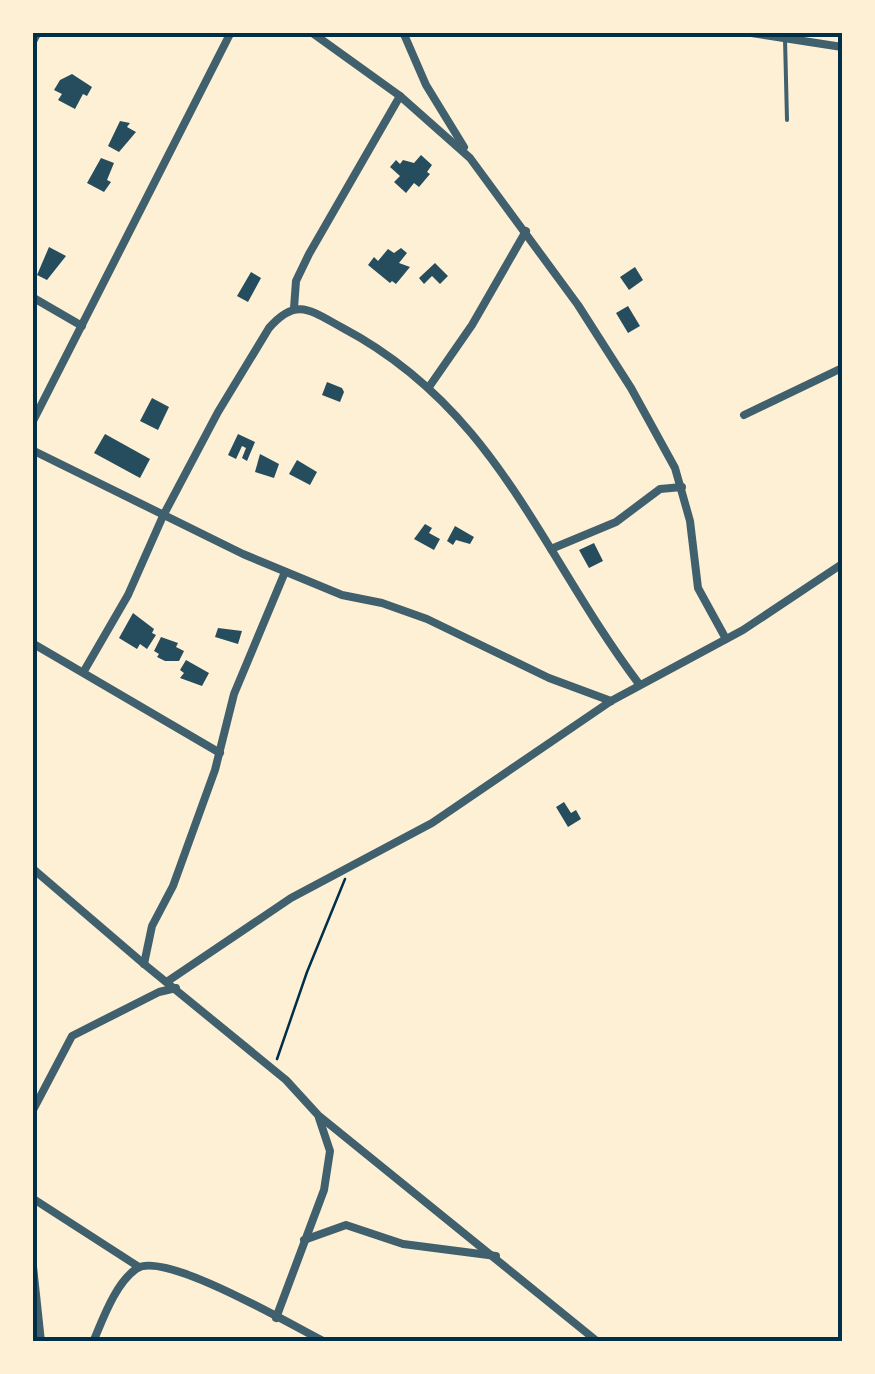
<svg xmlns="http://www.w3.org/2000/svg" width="875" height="1374" viewBox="0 0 875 1374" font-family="'Space Grotesk',sans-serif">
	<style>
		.building { fill: #264d5e }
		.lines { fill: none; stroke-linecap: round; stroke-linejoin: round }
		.path { stroke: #003049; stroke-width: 2.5 }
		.service { stroke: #3f606c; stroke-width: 4 }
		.minor { stroke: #3f606c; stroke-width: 8 }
		.neatline { fill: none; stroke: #003049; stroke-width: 4 }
	</style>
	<rect width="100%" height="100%" fill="#fdf0d5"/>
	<g class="building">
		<path d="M72 74 92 87 87 96 83 94 75 109 58 100 62 94 54 90 60 80Z"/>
		<path d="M120 121 130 123 127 127 136 132 119 152 108 146Z"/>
		<path d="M421 155 432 165 427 172 430 174 419 187 414 183 406 193 394 182 400 176 390 167 396 160 400 164 403 160 414 163Z"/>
		<path d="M101 158 114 163 107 180 111 182 104 192 87 183Z"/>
		<path d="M49 247 66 256 47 280 37 275Z"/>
		<path d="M401 248 407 253 399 263 410 267 396 284 392 281 390 283 368 265 374 257 378 261 388 249 394 253Z"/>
		<path d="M435 263 448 276 440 284 432 276 424 284 419 278Z"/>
		<path d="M635 267 643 280 629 290 620 277Z"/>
		<path d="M251 272 261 278 248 302 237 296Z"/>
		<path d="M628 306 640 326 628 333 616 313Z"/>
		<path d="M327 382 342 388 344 392 340 402 322 395Z"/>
		<path d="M152 398 169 407 158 430 140 421Z"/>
		<path d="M105 434 150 459 140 478 94 453Z"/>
		<path d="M238 434 255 442 247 461 242 458 246 448 242 446 236 459 228 455Z"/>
		<path d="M260 454 279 464 274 478 255 472Z"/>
		<path d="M297 460 317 472 310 485 289 474Z"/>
		<path d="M425 524 432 528 429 533 440 539 434 550 414 539Z"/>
		<path d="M455 526 474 537 470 544 456 540 453 545 447 541Z"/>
		<path d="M594 543 603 561 589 568 579 550Z"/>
		<path d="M133 613 154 629 152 633 156 635 147 649 140 644 137 649 119 638Z"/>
		<path d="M218 628 242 631 238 644 215 637Z"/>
		<path d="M161 637 178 643 176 647 184 651 179 661H165L157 657 159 654 154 651Z"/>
		<path d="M186 660 209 673 202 686 180 678 184 673 180 670Z"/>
		<path d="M564 802 571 813 576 810 581 819 568 827 556 807Z"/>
	</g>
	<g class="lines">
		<path class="path" d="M277 1059 307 972 345 879"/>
		<path class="service" d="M785 39 787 120"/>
		<g class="minor">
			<path d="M311 32 400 96 470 158 578 305 631 388 675 468 690 521 698 588 726 639"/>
			<path d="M403 32 426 85 464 147"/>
			<path d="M745 32 842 47"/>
			<path d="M32 43 38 32"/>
			<path d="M32 297 82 326"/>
			<path d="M294 308 296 281 309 254 400 96"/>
			<path d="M429 387 472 325 526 231"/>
			<path d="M744 415 842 368"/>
			<path d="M32 423 231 32"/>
			<path d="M32 450 243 554 342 595 382 603 427 619 549 678 611 701"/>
			<path d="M551 549 616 522 660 489 682 487"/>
			<path d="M32 643 220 753"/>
			<path d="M84 671 128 595 163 516 218 412 269 328C296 297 310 310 341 327 497 409 539 551 639 684"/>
			<path d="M32 868 144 964 286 1080 318 1115 598 1342"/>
			<path d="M144 964 152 926 173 886 215 770 234 694 285 572"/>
			<path d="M168 981 291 898 432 823 611 701 743 630 842 564"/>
			<path d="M32 1112 72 1036 159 992 176 988"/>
			<path d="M32 1198 139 1267"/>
			<path d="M304 1240 346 1225 403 1244 496 1256"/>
			<path d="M32 1257 41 1342"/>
			<path d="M276 1318 324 1190 330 1151 319 1118"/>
			<path d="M93 1342C103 1319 115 1284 136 1269 163 1249 293 1326 325 1342"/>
		</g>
	</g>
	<rect width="875" height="1374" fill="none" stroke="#fdf0d5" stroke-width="70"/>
	<rect x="35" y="35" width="805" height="1304" class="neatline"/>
</svg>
